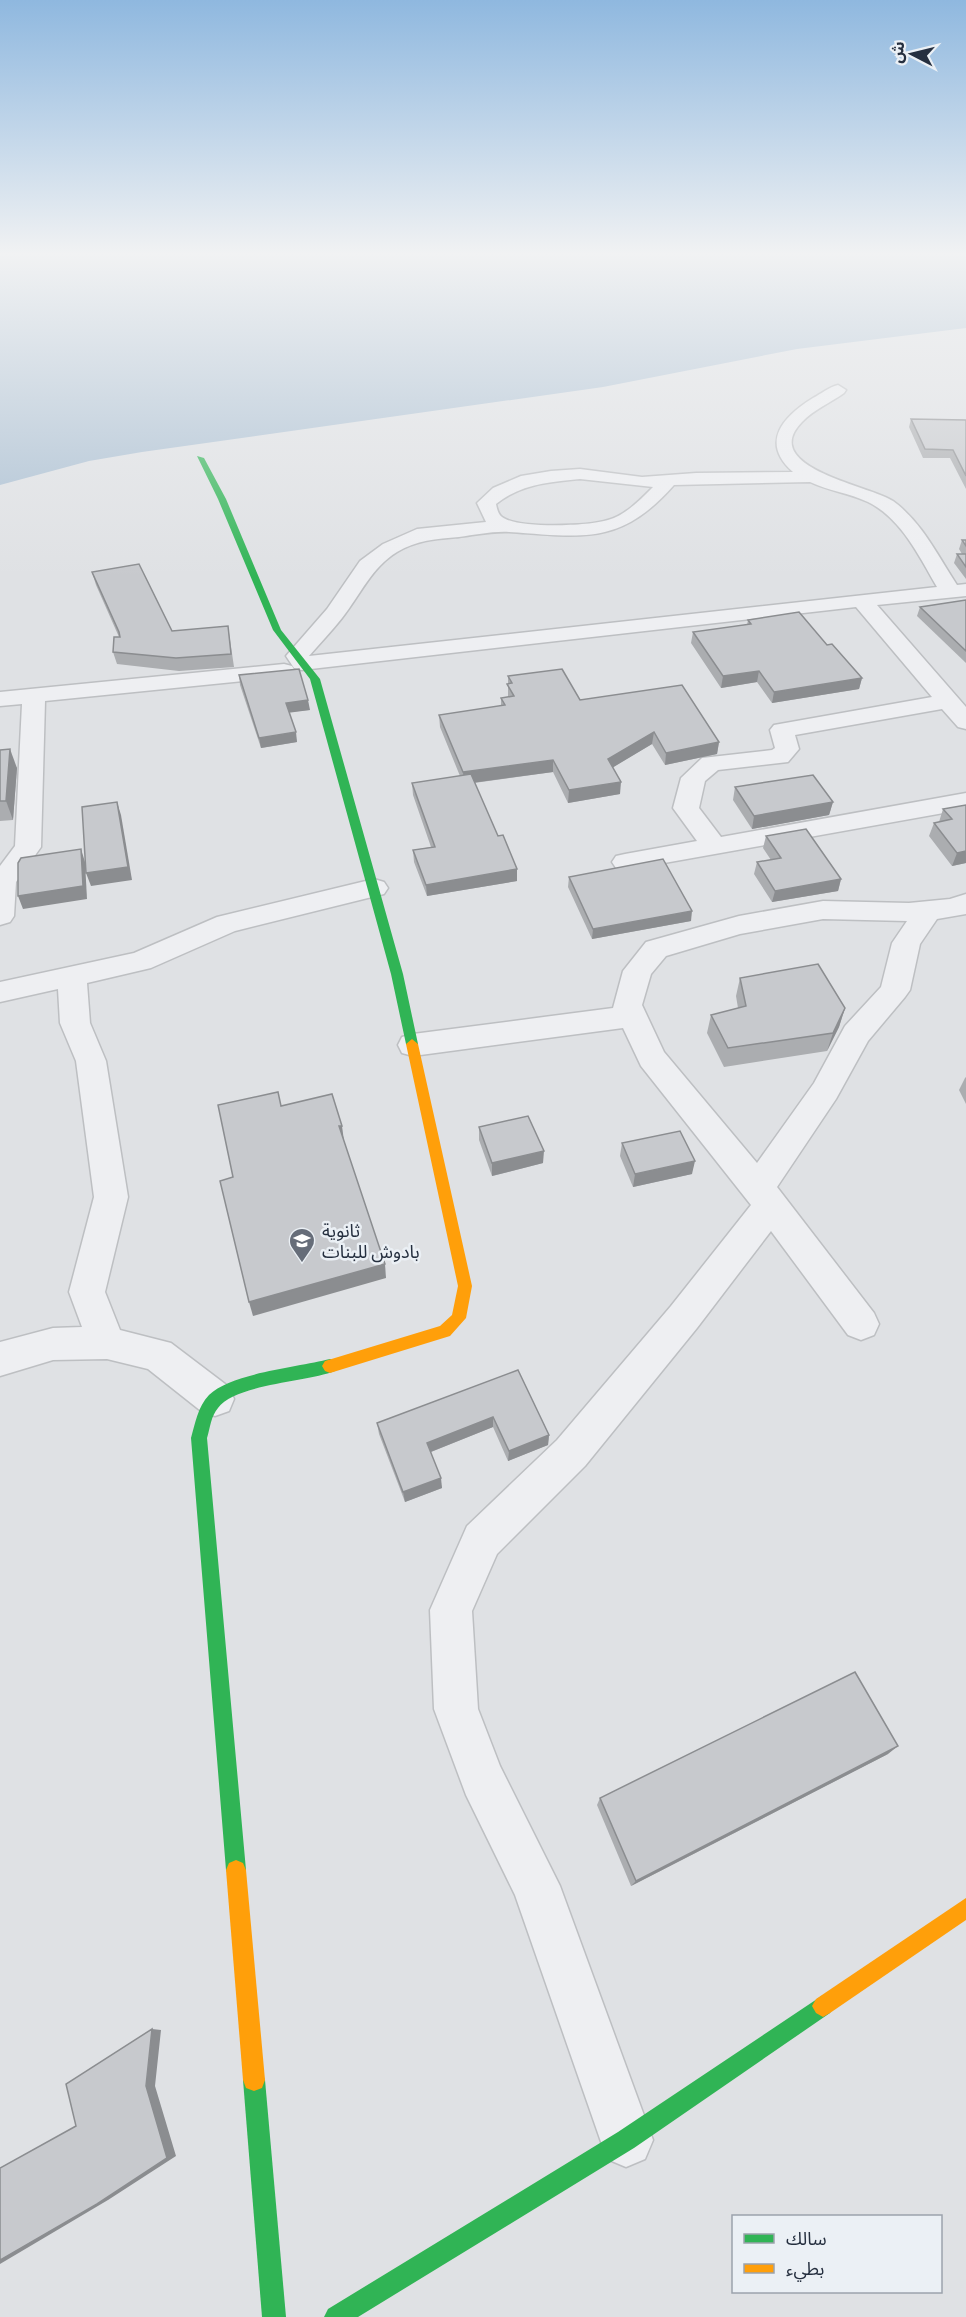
<svg xmlns="http://www.w3.org/2000/svg" width="966" height="2317" viewBox="0 0 966 2317" font-family="'Source Sans 3','Noto Sans Arabic',sans-serif">
	<style>
		.water { fill: #aabfd2 }
		.lines { fill: none; stroke-linecap: round; stroke-linejoin: round }
		.street-casing { stroke: #bdbfc2; stroke-width: 3 }
		.street { fill: #eeeff2; fill-rule: evenodd }
		.fast { fill: #30b455; fill-rule: evenodd }
		.slow { fill: #ff9f0a; fill-rule: evenodd }
		.wall { fill: #abadb0 }
		.shaded-wall { fill: #8b8d90 }
		.building { fill: #c7c9cd; stroke: #8b8d90; stroke-width: 1.5 }
		.labels { text-anchor: middle; dominant-baseline: central; stroke-width: 5; stroke-linejoin: round; paint-order: stroke }
		.poi-label { font-size: 18px; fill: #252f3f; stroke: #ebf0f5; text-anchor: start }
	</style>
	<rect width="100%" height="100%" fill="#dfe1e4"/>
	<path class="water" d="M0 253H966V328L797 349 603 387 142 452 89 461 0 485Z"/>
	<g class="lines">
		<defs>
			<g id="street">
				<path d="M838 385 846 390 844 393C830 403 813 410 802 422 757 468 872 486 893 501 921 521 938 556 957 585L966 584V596L877 605 966 707V729L958 727 942 709 795 735 799 749 788 762 718 770 705 781 699 808 721 837 966 793V809L625 870 616 868 612 862 616 856 625 854 697 841 673 808 681 778 702 758 772 750 775 748 770 730 774 725 932 697 856 607 302 670 294 668 286 656 327 609 360 561 383 544 417 529 486 522 477 503 493 488 521 476 551 471 580 469 642 477 696 473 793 472C759 442 784 416 813 398 821 394 829 387 838 385ZM580 479 653 487C641 499 626 515 608 520 589 526 518 529 502 517 498 514 497 509 496 504 521 484 549 482 580 479ZM810 482C829 491 849 493 868 502 901 518 919 556 937 587L309 656C320 643 332 631 342 618 361 594 371 568 397 552 417 540 436 539 459 537 475 535 493 531 509 532 583 537 620 546 674 485Z"/>
				<path d="M284 664 292 666 295 671 292 676 45 701 41 847 16 882 14 916 10 922 0 925V866L15 846 22 704 0 706V692Z"/>
				<path d="M374 879 384 882 388 888 384 894 235 931 151 968 87 983 90 1023 106 1061 128 1197 105 1292 120 1330 171 1343 229 1387 234 1399 229 1411 215 1416 201 1411 148 1369 107 1359 53 1360 0 1376V1342L53 1328 82 1327 69 1292 94 1197 76 1061 60 1023 58 989 0 1002V982L134 953 217 917Z"/>
				<path d="M966 894V914L937 919 920 944 910 990 905 997 868 1041 836 1099 777 1187 874 1313 879 1324 874 1335 861 1340 848 1335 771 1231 697 1328 585 1466 497 1554 472 1611 478 1709 500 1766 560 1886 653 2140 645 2159 626 2167 607 2159 515 1895 466 1795 434 1709 430 1610 467 1526 557 1440 671 1306 751 1205 641 1066 623 1028 413 1056 402 1053 398 1045 402 1037 413 1034 613 1008 623 971 646 942 739 916 823 901 909 903 950 899ZM823 919 907 921 892 943 881 987 845 1026 814 1083 757 1163 664 1052 642 1005 651 974 666 956 740 934Z"/>
			</g>
		</defs>
		<use href="#street" class="street-casing"/>
		<use href="#street" class="street"/>
		<g class="fast">
			<path d="M197 456 204 458 226 499 281 630 320 679 403 974 418 1044 416 1047 412 1049 406 1044 391 974 310 679 273 630 218 499Z"/>
			<path d="M330 1359 335 1361 338 1366 335 1371C307 1382 235 1384 218 1408 211 1416 210 1428 207 1438L246 1870 243 1877 236 1880 229 1877 226 1870 191 1438C195 1424 198 1406 209 1395 231 1373 299 1367 330 1359Z"/>
			<path d="M823 1995 830 1999 834 2006 830 2013 634 2148 358 2317H324L328 2309 618 2132Z"/>
			<path d="M254 2069 262 2072 265 2080 286 2317H262L243 2080 246 2072Z"/>
		</g>
		<g class="slow">
			<path d="M412 1039 418 1044 472 1286 466 1318 450 1336 330 1373 325 1371 322 1366 325 1361 440 1326 452 1315 458 1286 406 1044Z"/>
			<path d="M236 1860 243 1863 246 1870 265 2080 262 2088 254 2091 246 2088 243 2080 226 1870 229 1863Z"/>
			<path d="M966 1898V1920L830 2013 823 2017 816 2013 812 2006 816 1999Z"/>
		</g>
	</g>
	<g class="wall">
		<path d="M911 419 966 420V489L950 458H923L909 427Z"/>
		<path d="M962 540H966V579L954 563 957 554H962L959 549Z"/>
		<path d="M92 572 172 631 228 626 234 667 179 671 117 664 113 652 119 637 96 585Z"/>
		<path d="M966 600V663L917 616 920 607Z"/>
		<path d="M748 620 827 645 862 678 859 689 772 703 757 682 721 688 691 643 693 632 747 625Z"/>
		<path d="M239 675 310 710 289 712 297 742 261 748 240 685Z"/>
		<path d="M508 676 580 700 719 742 717 754 665 765 652 744 613 767 620 794 568 803 553 772 474 783 498 836 517 869V881L427 896 414 862 413 850 431 847 413 795 412 783 460 776 440 727 439 715 501 706V698L508 697Z"/>
		<path d="M0 750 17 768 13 820 0 821Z"/>
		<path d="M735 787 833 802 829 815 752 829 733 800Z"/>
		<path d="M966 805V863L952 866 929 836 934 823 939 822 943 809Z"/>
		<path d="M766 836 841 879 838 891 772 902 754 874 757 862 771 860 763 848Z"/>
		<path d="M569 877 691 921 592 939 568 887Z"/>
		<path d="M740 978 845 1008 839 1027 827 1051 724 1067 707 1033 711 1015 738 1008 736 996Z"/>
		<path d="M966 1077V1104L959 1090 965 1078Z"/>
		<path d="M479 1127 543 1163 492 1176 479 1140Z"/>
		<path d="M622 1143 692 1174 633 1187 620 1156Z"/>
		<path d="M518 1370 549 1435 548 1445 508 1461 493 1427 431 1452 442 1488 405 1502 379 1434 377 1423Z"/>
		<path d="M888 1754 631 1886 597 1805 600 1798Z"/>
	</g>
	<g class="shaded-wall">
		<path d="M759 671 757 682 721 688 723 676Z"/>
		<path d="M862 678 859 689 772 703 774 692Z"/>
		<path d="M308 700 310 710 287 713 286 703Z"/>
		<path d="M296 732 297 742 261 748 259 738Z"/>
		<path d="M654 732 652 744 607 771 608 759Z"/>
		<path d="M719 742 717 754 665 765 666 753Z"/>
		<path d="M10 749 17 768 13 820 6 801Z"/>
		<path d="M553 760V772L464 784 463 772Z"/>
		<path d="M621 782 620 794 568 803 569 790Z"/>
		<path d="M117 802 121 815 132 880 91 886 86 873Z"/>
		<path d="M833 802 829 815 752 829 754 816Z"/>
		<path d="M81 849 85 862 87 899 23 909 18 896Z"/>
		<path d="M966 851V863L952 866 957 853Z"/>
		<path d="M517 869V881L427 896 426 885Z"/>
		<path d="M841 879 838 891 772 902 775 891Z"/>
		<path d="M692 911 691 921 592 939 593 929Z"/>
		<path d="M845 1008 839 1027 827 1051 833 1033Z"/>
		<path d="M339 1126H342L344 1141Z"/>
		<path d="M544 1151 543 1163 492 1176V1163Z"/>
		<path d="M695 1161 692 1174 633 1187 635 1174Z"/>
		<path d="M385 1264 386 1278 253 1316 249 1302Z"/>
		<path d="M493 1417V1427L428 1453 427 1443Z"/>
		<path d="M549 1435 548 1445 508 1461 509 1451Z"/>
		<path d="M441 1478 442 1488 405 1502 403 1492Z"/>
		<path d="M898 1746 888 1754 631 1886 636 1881Z"/>
		<path d="M152 2029 161 2030 155 2086 176 2156 108 2200 0 2264V2260L146 2086Z"/>
	</g>
	<g class="building">
		<path d="M911 419 966 420V476L953 450 925 449Z"/>
		<path d="M962 540H966V546Z"/>
		<path d="M957 554H966V567Z"/>
		<path d="M139 564 172 631 228 626 231 654 176 658 113 652 114 637H120L119 632 92 572Z"/>
		<path d="M966 600V651L920 607Z"/>
		<path d="M799 612 827 645 832 644 862 678 774 692 759 671 723 676 693 632 751 624 748 620Z"/>
		<path d="M299 669 308 700 286 703 296 732 259 738 239 675Z"/>
		<path d="M562 669 580 700 682 685 719 742 666 753 654 732 608 759 621 782 569 790 553 760 463 772 439 715 505 705 501 698 514 696 507 684 512 683 508 676Z"/>
		<path d="M10 749 6 801H0V750Z"/>
		<path d="M471 774 498 836 503 835 517 869 426 885 413 850 435 847 412 783Z"/>
		<path d="M813 775 833 802 754 816 735 787Z"/>
		<path d="M117 802 128 867 86 873 82 807Z"/>
		<path d="M966 805V851L957 853 934 823 952 819 943 809Z"/>
		<path d="M806 829 841 879 775 891 757 862 781 858 766 836Z"/>
		<path d="M81 849 83 886 18 896V863L21 858Z"/>
		<path d="M663 859 692 911 593 929 569 877Z"/>
		<path d="M818 964 845 1008 833 1033 728 1048 711 1015 746 1006 740 978Z"/>
		<path d="M278 1092 281 1106 332 1094 342 1126H339L385 1264 249 1302 220 1181 233 1177 218 1105Z"/>
		<path d="M528 1116 544 1151 492 1163 479 1127Z"/>
		<path d="M680 1131 695 1161 635 1174 622 1143Z"/>
		<path d="M518 1370 549 1435 509 1451 493 1417 427 1443 441 1478 403 1492 377 1423Z"/>
		<path d="M855 1672 898 1746 636 1881 600 1798Z"/>
		<path d="M152 2029 146 2086 167 2158 97 2204 0 2260V2168L76 2126 66 2084Z"/>
	</g>
	<linearGradient id="sky" x2="0" y2="1"><stop stop-color="#8fb8df"/><stop offset="0.44" stop-color="#f1f2f3"/><stop offset="1" stop-color="#f1f2f3" stop-opacity="0"/></linearGradient>
	<rect width="966" height="577" fill="url(#sky)"/>
	<defs>
		<symbol id="school-pin" viewBox="-11 -11 22 30"><path d="M0 17L-7.5 6A9.5 9.5 0 1 1 7.5 6Z" fill="#666d79" stroke="#ebf0f5"/><path d="M0-5L7-2L0 1L-7-2ZM-4 1L0 2.5L4 1V4Q0 6-4 4Z" fill="#fff"/></symbol>
	</defs>
	<g fill-rule="evenodd">
		<use href="#school-pin" x="287" y="1226" width="30" height="40"/>
	</g>
	<g class="labels">
		<g class="poi-label">
			<text x="322" y="1231">ثانوية<tspan x="322" dy="21">بادوش للبنات</tspan></text>
		</g>
	</g>
	<rect x="732" y="2215" width="210" height="78" fill="#ebf0f5" stroke="#9ca3ac" stroke-width="1.5"/>
	<rect x="744" y="2234" width="30" height="9" fill="#30b455" stroke="#9ca3ac" stroke-width="1.5"/>
	<text x="786" y="2245" font-size="18" fill="#252f3f">سالك</text>
	<rect x="744" y="2264" width="30" height="9" fill="#ff9f0a" stroke="#9ca3ac" stroke-width="1.5"/>
	<text x="786" y="2275" font-size="18" fill="#252f3f">بطيء</text>
	<g transform="translate(912 54) rotate(277)" stroke="#ebf0f5" stroke-width="4.5" paint-order="stroke">
	<path d="M0-4.5L10 22L0 15L-10 22Z" fill="#252f3f"/>
	<text y="-9" font-size="16" font-weight="bold" text-anchor="middle" fill="#252f3f">ش</text>
	</g>
</svg>
